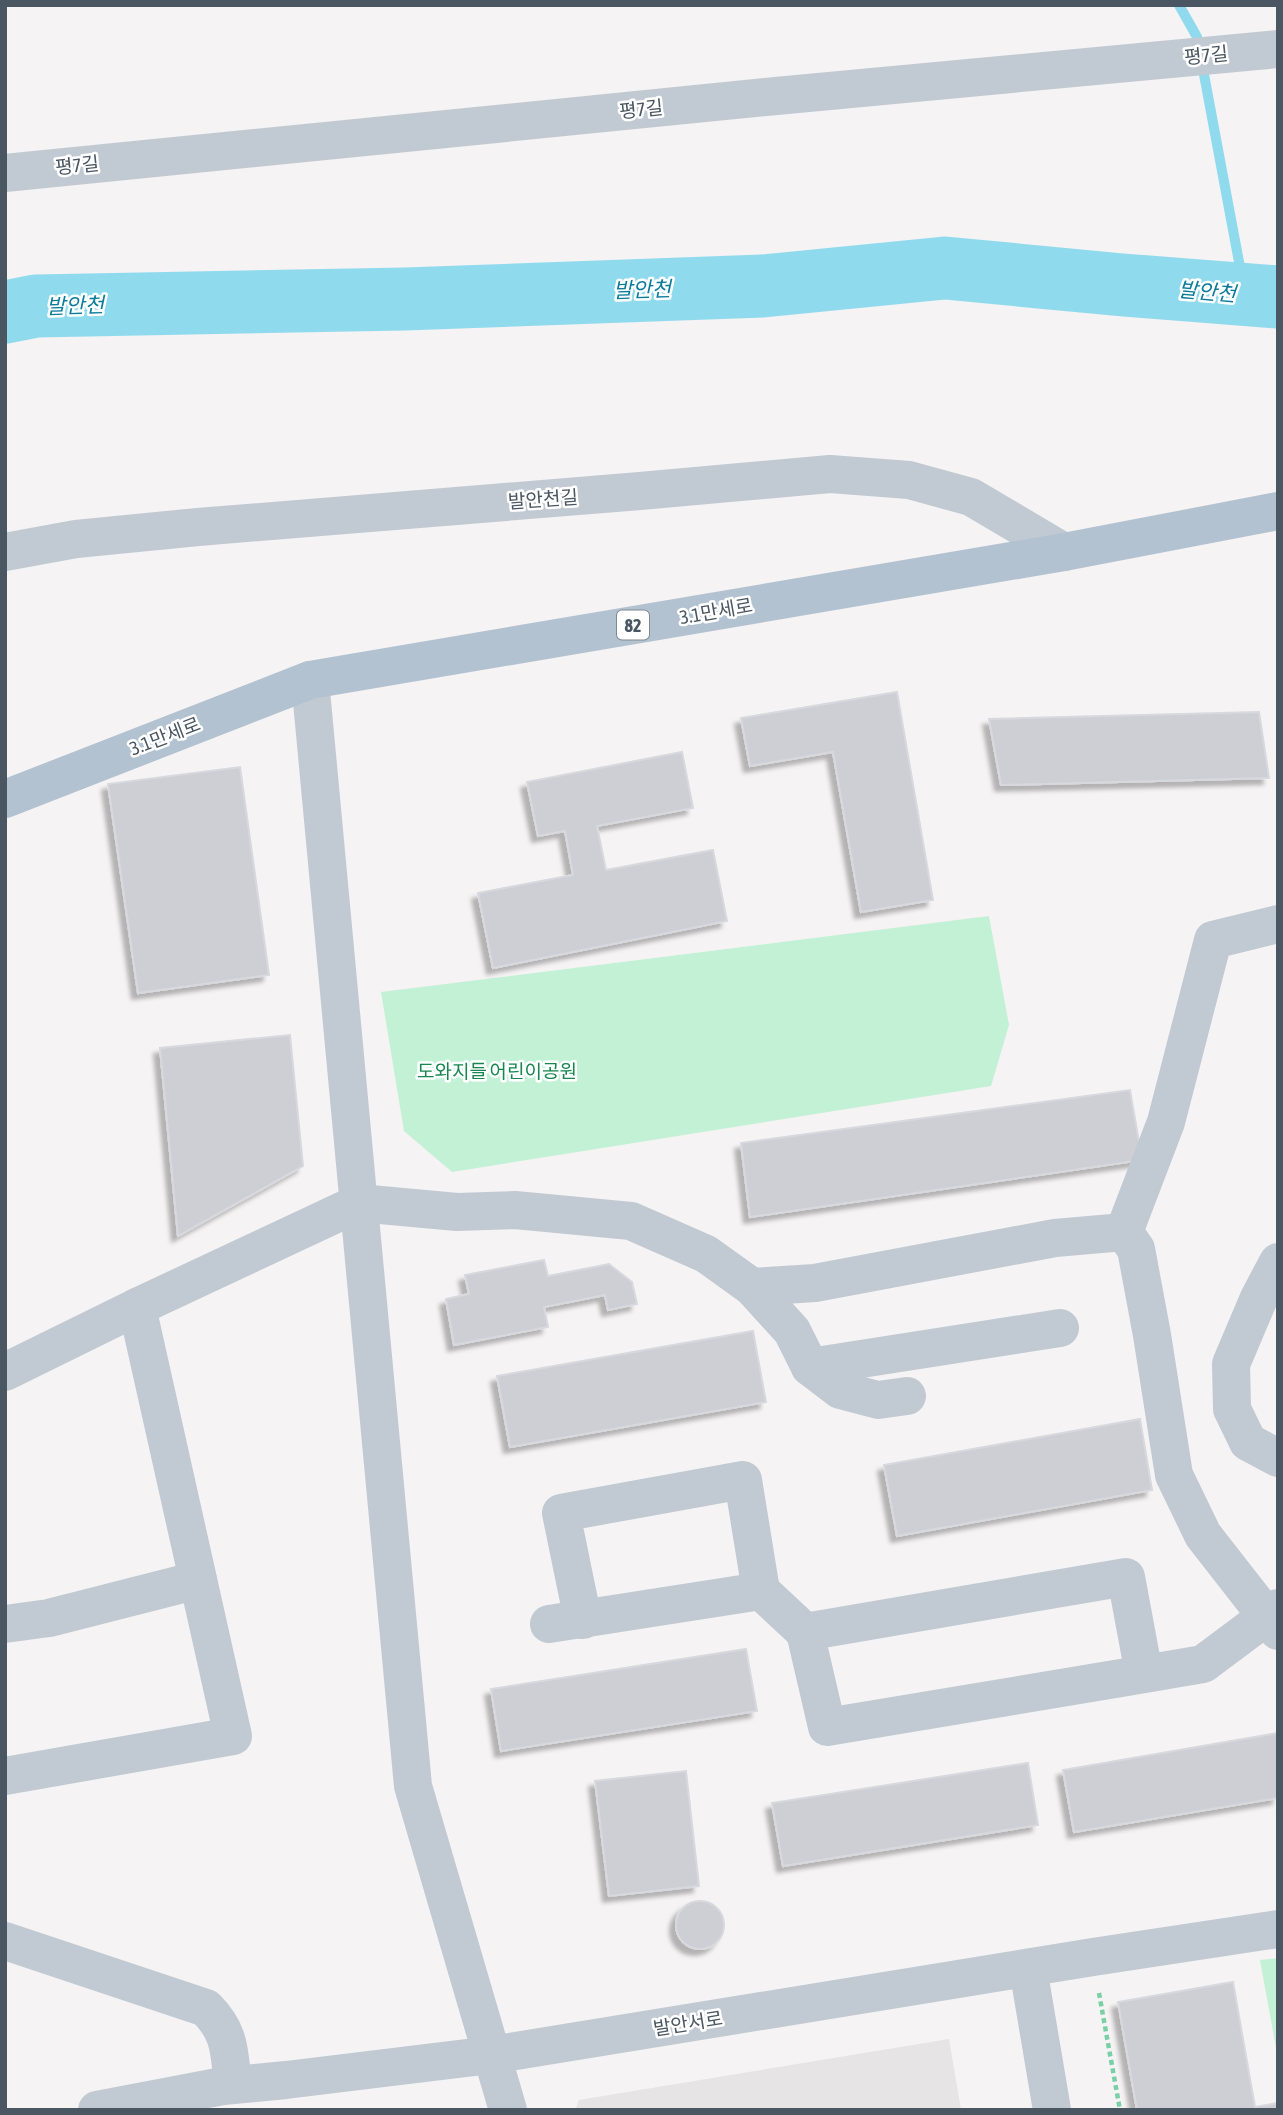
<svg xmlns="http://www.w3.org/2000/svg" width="1283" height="2115" viewBox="0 0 1283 2115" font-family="'Asap Condensed','Noto Sans KR',sans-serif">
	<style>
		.education { fill: #e6e4e5 }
		.green { fill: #c3f1d5 }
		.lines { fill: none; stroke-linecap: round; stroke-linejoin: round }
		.stream { stroke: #90daee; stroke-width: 10 }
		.river { stroke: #90daee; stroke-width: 63 }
		.building { fill: #cdcfd5; stroke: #d7d9de; stroke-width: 2; filter: url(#shadow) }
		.path { stroke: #7ad0a6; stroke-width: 4.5; stroke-dasharray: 5 3.5; stroke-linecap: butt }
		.minor { stroke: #c1cad2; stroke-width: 38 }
		.major { stroke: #b3c2d1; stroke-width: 38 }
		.labels { text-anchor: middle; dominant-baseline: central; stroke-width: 5; stroke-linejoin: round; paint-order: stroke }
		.shield { fill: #fff; stroke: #808990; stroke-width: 2 }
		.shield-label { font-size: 18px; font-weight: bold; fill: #4a5661 }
		.street-label { font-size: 19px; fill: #4a5661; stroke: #fff }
		.park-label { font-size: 19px; fill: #17864f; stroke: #fff }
		.water-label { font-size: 21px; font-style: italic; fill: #0c7c9b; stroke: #fff }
	</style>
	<defs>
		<filter id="shadow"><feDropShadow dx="-6" dy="6" stdDeviation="2" flood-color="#0004"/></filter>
	</defs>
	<rect width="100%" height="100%" fill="#f5f3f3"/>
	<path class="education" d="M949 2039 961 2110H575L579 2100Z"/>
	<g class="green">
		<path d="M989 916 1009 1025 991 1086 452 1172 404 1131 381 992Z"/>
		<path d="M1278 1958V2059L1260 1960Z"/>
	</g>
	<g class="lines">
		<path class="stream" d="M1179 5 1197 37 1245 294"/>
		<path class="river" d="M5 312 36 306 405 299 763 286 945 268 1123 285 1278 297"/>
	</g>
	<g class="building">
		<path d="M897 692 933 900 861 912 833 752 750 766 741 718Z"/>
		<path d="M1259 712 1269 778 1001 785 989 719Z"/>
		<path d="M682 752 693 808 597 826 606 870 713 850 727 921 493 968 478 893 573 875 565 831 538 836 527 782Z"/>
		<path d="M240 767 269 975 138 993 108 784Z"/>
		<path d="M290 1035 303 1166 178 1236 160 1048Z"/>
		<path d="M1130 1090 1142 1160 750 1217 741 1143Z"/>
		<path d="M544 1260 548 1276 609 1264 632 1282 637 1304 608 1310 605 1295 544 1307 548 1327 454 1345 446 1299 469 1294 465 1275Z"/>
		<path d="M753 1331 766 1402 510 1447 497 1376Z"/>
		<path d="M1140 1419 1152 1490 897 1536 884 1465Z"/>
		<path d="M746 1649 757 1711 501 1751 491 1689Z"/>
		<path d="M1278 1733V1798L1074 1832 1063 1770Z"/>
		<path d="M1028 1763 1038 1825 783 1866 772 1803Z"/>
		<path d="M686 1771 699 1886 609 1896 595 1781Z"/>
		<circle cx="700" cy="1925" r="24"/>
		<path d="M1233 1982 1255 2107 1278 2103V2110H1137L1118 2002Z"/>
	</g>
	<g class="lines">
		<path class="path" d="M1099 1993 1120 2110"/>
		<g class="minor">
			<path d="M5 173 776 96 1278 49"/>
			<path d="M5 552 76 539 198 527 640 491 830 474 909 480 971 497 1064 552"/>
			<path d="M310 680 413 1786 508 2110"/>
			<path d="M1124 1232 1166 1122 1213 940 1278 924"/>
			<path d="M1278 1262 1259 1298 1231 1364 1232 1409 1248 1442 1278 1458"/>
			<path d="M752 1287 792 1331 810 1367 840 1390 878 1400 907 1396"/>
			<path d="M810 1367 1060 1328"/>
			<path d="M5 1372 137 1307"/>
			<path d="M583 1620 561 1513 743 1480 761 1591"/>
			<path d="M5 1624 49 1618 198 1580"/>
			<path d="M549 1624 761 1591 805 1632"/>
			<path d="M1144 1674 1126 1577 805 1632 827 1727 1127 1677 1203 1664 1278 1608"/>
			<path d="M5 1776 233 1736 137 1307 359 1203 457 1212 515 1210 631 1221 706 1254 752 1287 815 1283 1055 1238 1124 1232 1136 1249 1152 1335 1174 1475 1203 1535 1278 1631"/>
			<path d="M5 1941 206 2008C231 2033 229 2052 233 2085"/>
			<path d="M1028 1968 1052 2110"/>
			<path d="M97 2110 223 2086 286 2080 491 2055 1093 1957 1278 1929"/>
		</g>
		<path class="major" d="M5 799 310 680 1064 552 1278 511"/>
	</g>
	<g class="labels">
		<rect class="shield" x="617" y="610.5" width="32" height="29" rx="5"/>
		<g class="shield-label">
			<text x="633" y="625">82</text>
		</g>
		<g class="street-label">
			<text transform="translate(1206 55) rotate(-6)">평7길</text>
			<text transform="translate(641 109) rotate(-6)">평7길</text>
			<text transform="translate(77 165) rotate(-6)">평7길</text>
			<text transform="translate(543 499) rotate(-4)">발안천길</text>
			<text transform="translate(716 611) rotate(-10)">3.1만세로</text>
			<text transform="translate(165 736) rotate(-21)">3.1만세로</text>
			<text transform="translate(688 2023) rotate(-9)">발안서로</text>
		</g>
		<g class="park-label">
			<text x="497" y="1071">도와지들 어린이공원</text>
		</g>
		<g class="water-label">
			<text transform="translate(642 289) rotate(-2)">발안천</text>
			<text transform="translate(1207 291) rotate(5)">발안천</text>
			<text transform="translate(75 305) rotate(-2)">발안천</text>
		</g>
	</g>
	<rect width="1283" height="2115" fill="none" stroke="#4a5661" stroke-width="14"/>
</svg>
